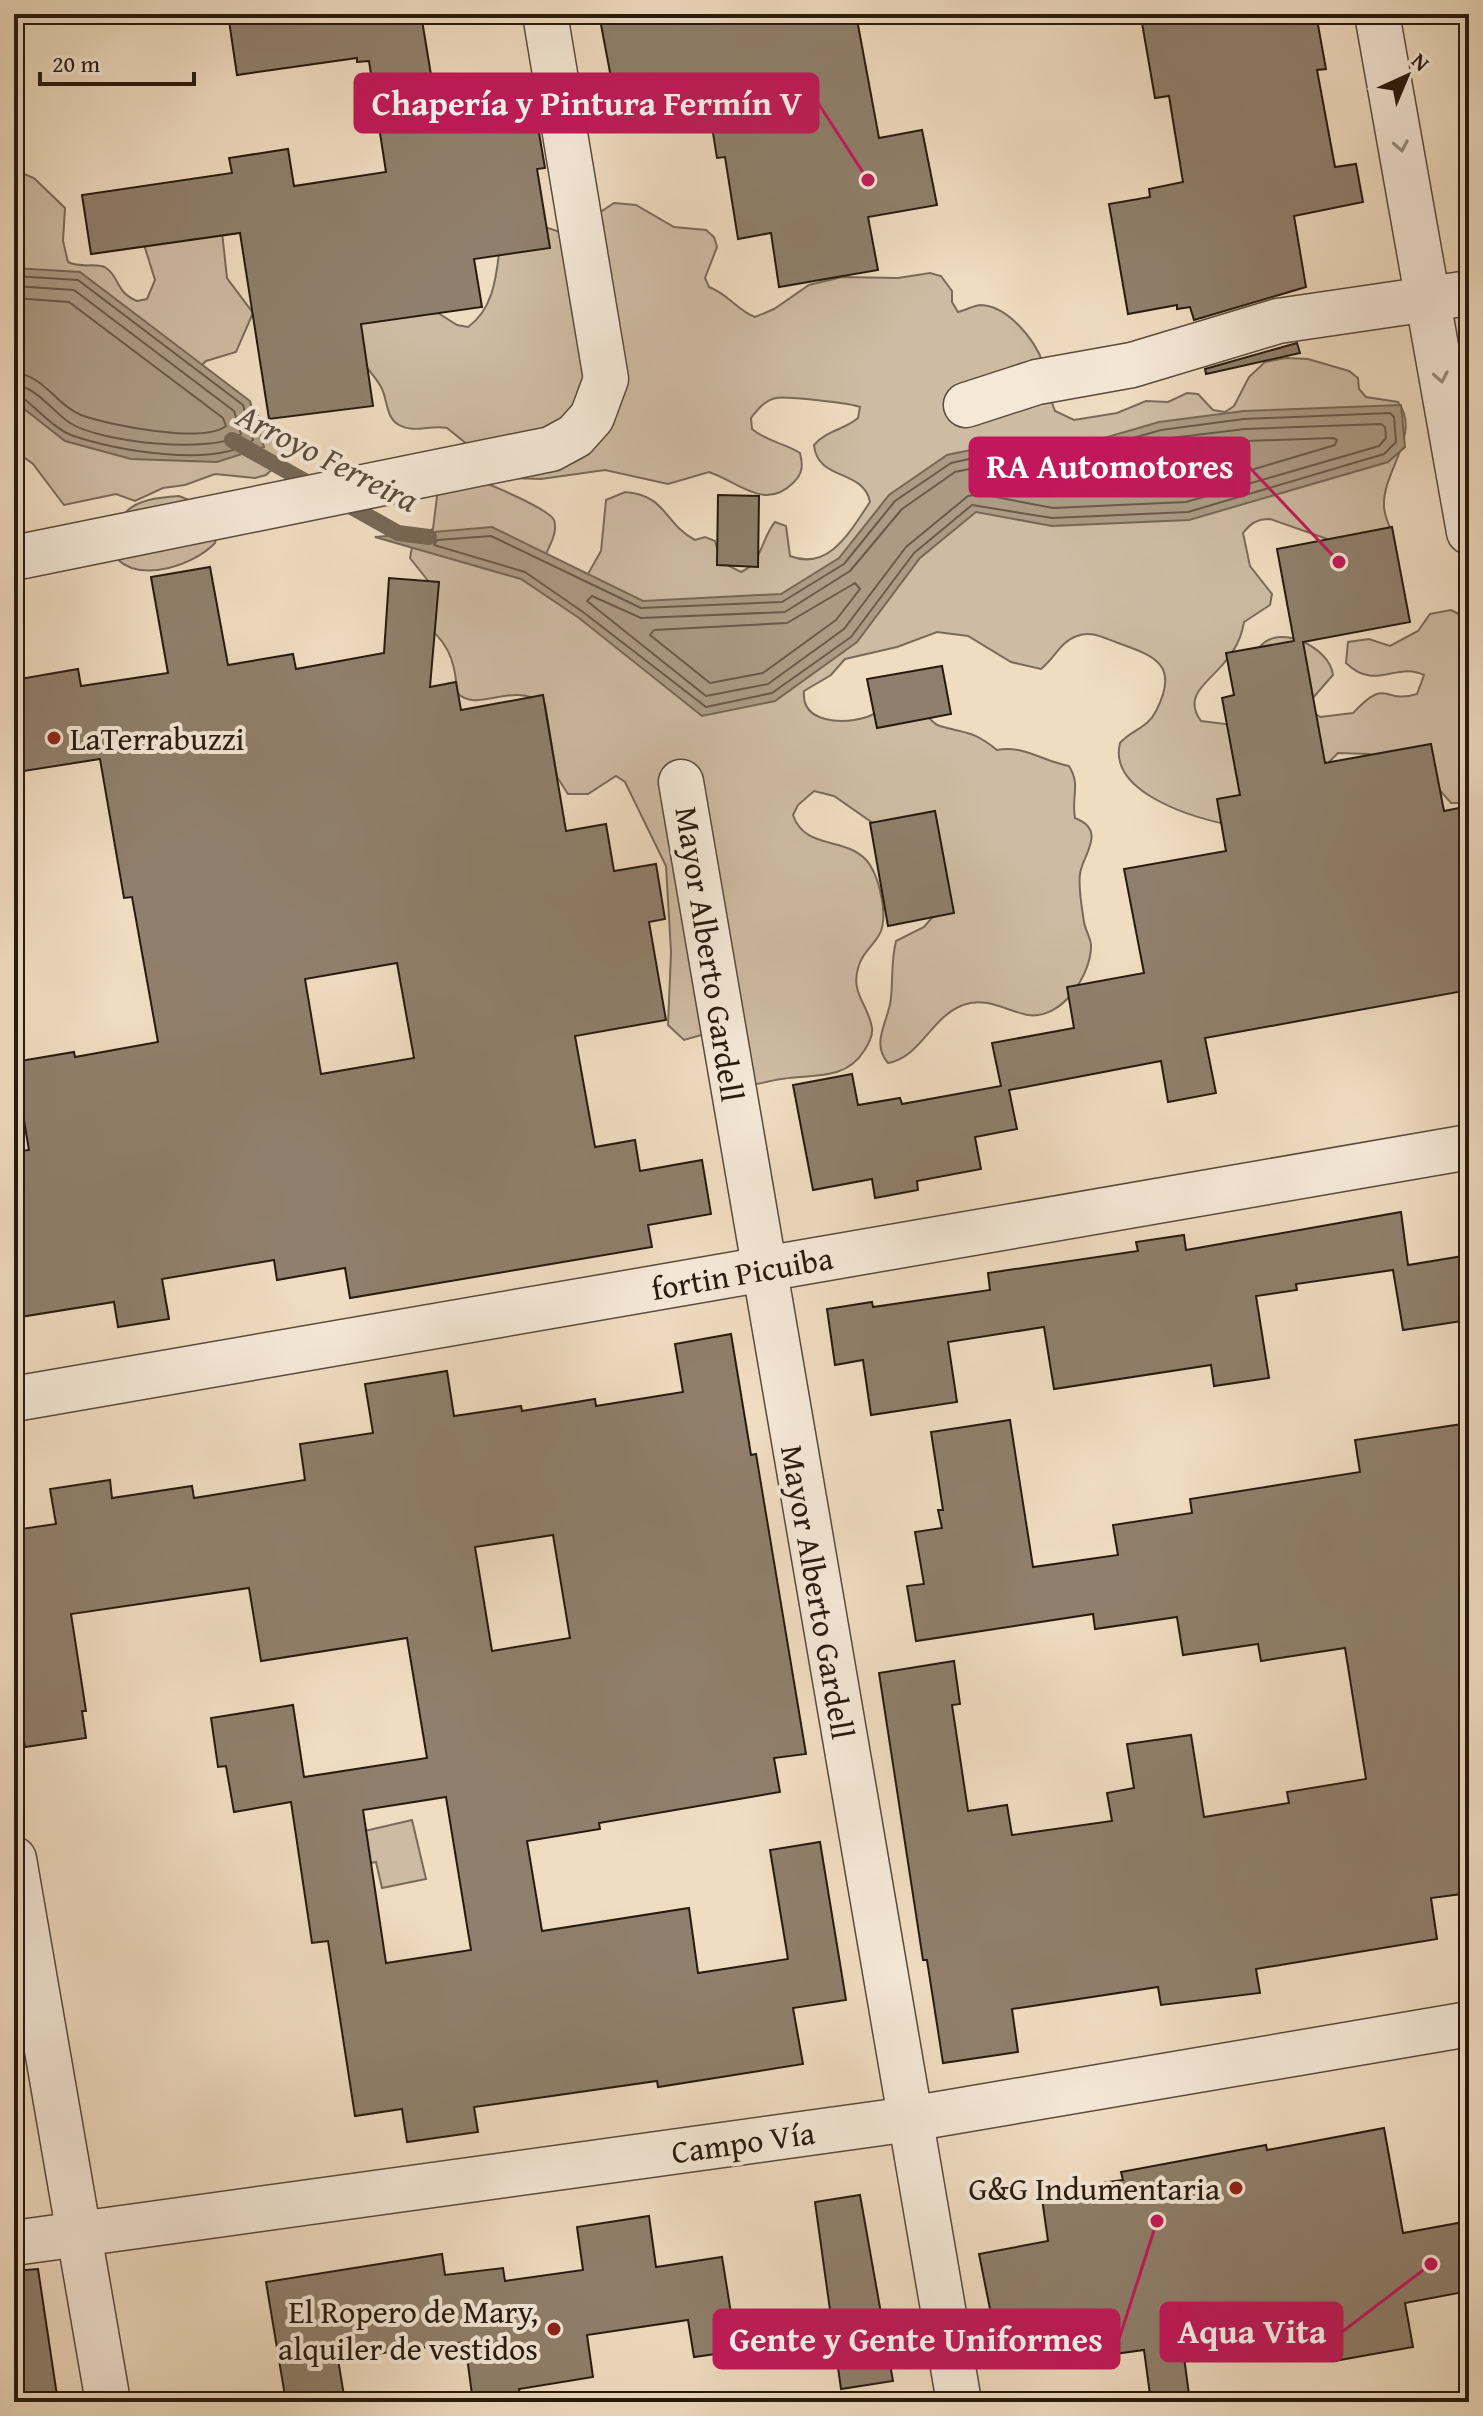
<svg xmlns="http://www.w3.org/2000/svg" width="1483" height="2416" viewBox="0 0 1483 2416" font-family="'Gentium Book Plus',serif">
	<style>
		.green { fill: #cebba3; stroke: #7a6a59; stroke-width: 2 }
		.water { fill: #ac9a84; stroke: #776755; stroke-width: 2 }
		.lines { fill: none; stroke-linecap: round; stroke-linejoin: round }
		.shore { stroke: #6a5a4a; stroke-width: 2 }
		.stream { stroke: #776755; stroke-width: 16 }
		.building { fill: #907f6c; stroke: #271a0f; stroke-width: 2; fill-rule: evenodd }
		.minor-casing { stroke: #594a3c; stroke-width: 47 }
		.minor { stroke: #f5e8d7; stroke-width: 44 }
		.oneway { stroke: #988b7d }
		.poi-dot { fill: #8f2418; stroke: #f5e8d7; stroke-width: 3 }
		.labels { text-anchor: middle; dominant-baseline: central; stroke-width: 8; stroke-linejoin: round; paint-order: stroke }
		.poi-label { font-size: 32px; fill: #271a0f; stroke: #f5e8d7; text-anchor: end }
		.street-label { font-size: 32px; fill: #271a0f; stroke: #f5e8d7 }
		.water-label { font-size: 34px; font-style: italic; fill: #5c4d3e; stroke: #f5e8d7 }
		.leader { fill: none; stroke: #c2185b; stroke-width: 3 }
		.callout-dot { fill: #c2185b; stroke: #f5e8d7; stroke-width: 3 }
		.callout { fill: #c2185b; stroke: #c2185b; stroke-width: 3 }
		.callout-label { font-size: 34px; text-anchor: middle; font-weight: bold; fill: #fff }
	</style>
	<rect width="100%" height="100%" fill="#f0dcc1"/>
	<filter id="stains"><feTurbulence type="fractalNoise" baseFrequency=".0025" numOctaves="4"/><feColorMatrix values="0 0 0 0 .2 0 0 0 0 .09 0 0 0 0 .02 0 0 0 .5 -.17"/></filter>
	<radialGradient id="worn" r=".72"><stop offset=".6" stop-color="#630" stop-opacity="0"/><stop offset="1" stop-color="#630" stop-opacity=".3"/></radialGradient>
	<g class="green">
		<path d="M14 170 34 178 65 208 63 241 68 262C82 269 98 262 106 268 120 277 115 292 137 301L147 299 155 280 142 238 222 232 227 278 253 313 236 352 206 361 198 369 234 407 255 412 281 449V461L266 475 255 478 215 474 185 485 163 488 135 501 116 494 64 505 33 464 14 450Z"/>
		<path d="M614 203 636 205 674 227 706 230 714 237 717 247 705 278 709 287C728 294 737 310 755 317L774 309 809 285 842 277 898 278 930 273 941 276 952 291V302L958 312C966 310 974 305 981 305 1008 306 1035 340 1043 363 1049 378 1048 395 1055 411L1074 420 1117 413 1146 401 1168 402 1187 393 1198 394 1213 410 1225 412 1234 406 1249 377 1265 362 1286 358 1308 359 1349 371 1358 378 1359 389 1366 397 1398 402C1422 434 1382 472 1384 506 1384 516 1390 526 1393 536L1330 540 1270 519C1257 519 1251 523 1243 533L1250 566 1272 594 1270 605 1244 622C1241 639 1235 650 1224 663 1209 682 1182 695 1201 721L1233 725 1259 648C1277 622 1330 647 1333 675L1312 699V711L1320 717 1353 713C1389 675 1381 705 1417 694L1424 675C1396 661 1376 692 1346 663L1348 642 1369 639 1390 646 1418 631 1430 614 1451 610C1482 623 1462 649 1461 674L1469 687V803H1451L1437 787 1369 754 1338 753 1322 769 1225 824C1188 816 1108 791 1120 743 1131 730 1148 728 1156 711 1180 665 1155 656 1118 643 1104 638 1091 630 1077 636 1061 641 1054 659 1041 669L1011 662 968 636 937 632 897 647 845 659 831 675 804 691C801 724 843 724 867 717 876 714 885 705 895 706 902 707 914 708 920 711 928 714 932 724 940 726 967 734 972 730 997 750 1024 745 1042 761 1069 766 1081 785 1071 797 1075 818 1108 831 1082 855 1080 874 1078 888 1082 908 1084 922 1085 930 1091 938 1091 946 1091 975 1062 1020 1028 1015 1007 1011 985 996 963 1005 931 1017 921 1057 888 1063 870 1042 889 1021 891 998 893 978 891 961 896 941L924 927 937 912 877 826 834 796 814 791 798 805 793 815C805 852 851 835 870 865 880 881 889 919 879 935 873 946 863 952 859 965 849 993 869 1005 872 1028 873 1035 868 1045 864 1051 845 1081 812 1074 782 1079 765 1081 752 1087 735 1087L705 1034 684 1040 668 1025 671 952 666 866 625 782 616 776 588 794H568L557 777 545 704C510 680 479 714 457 693 456 669 451 646 431 630L429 582 410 558 414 537 433 529 438 488C450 486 464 481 476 481 485 481 550 510 554 520 559 535 546 549 543 563L584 581 601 551 606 500 625 492C667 495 664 524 695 540L705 537 715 541 721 562 741 572C762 563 761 539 775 522L786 526 790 556C830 572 852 528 870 502 864 469 817 481 814 445 827 430 844 430 858 418L860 407C850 403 786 396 776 398 765 400 757 410 751 418L752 429C767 442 785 443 800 453 803 465 803 473 794 482 765 512 739 482 709 472L668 484 605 470 541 479 509 478 447 428C431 424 415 434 399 425 385 417 388 399 381 387 371 368 336 334 320 315L438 313 457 325 468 327C492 310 496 280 499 253L539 225 560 232 573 316 612 285 596 215Z"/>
		<path d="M179 496 194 502 217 533 215 543C194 565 142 583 117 559 112 510 130 499 179 496Z"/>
		<path d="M412 1820 426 1879 382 1888 376 1862 346 1868 339 1837Z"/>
	</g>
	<g class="water">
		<path d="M14 268 80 272 250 401 264 447 217 462 131 459 65 441 14 401Z"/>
		<path d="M1401 405 1405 447 1388 462 1189 520 1052 526 976 512 920 558 857 642 775 701 702 716 579 618 521 579 375 537 492 527 643 601 781 594 839 558 889 495 947 455 1018 440 1094 441 1159 422 1244 411Z"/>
	</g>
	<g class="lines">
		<g class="shore">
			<path d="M14 276 78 280 243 405 253 440C217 469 112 450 71 435 54 428 37 409 22 397L14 395"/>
			<path d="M14 286 74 290 234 411 241 434C214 455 99 442 70 423 53 412 36 386 14 385"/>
			<path d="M14 298 69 302 223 418 226 426C203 444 108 425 81 415 56 405 43 374 14 373"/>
			<path d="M1390 413 1394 417 1396 442 1384 454 1188 512 1052 518 972 505 914 553 851 637 772 693 706 707 583 612 525 572 434 545 437 540 491 536 641 608 782 602 844 564 895 501 951 463 1019 448 1095 449 1161 430 1244 419Z"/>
			<path d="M1381 424 1385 427 1386 438 1379 446 1186 502 1053 508 980 494 968 496 906 547 844 629 768 684 706 696 587 601 592 596 641 618 785 612 850 571 902 509 955 472 1020 458 1096 459 1163 439 1245 429Z"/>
			<path d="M1333 438 1337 440 1335 445 1184 490 1054 496 990 481 993 476 1021 470 1098 471 1165 451 1246 441Z"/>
			<path d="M855 583 860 589 836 620 763 673 710 683 650 635 654 630 787 623Z"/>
		</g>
		<g class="stream">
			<path d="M232 440 317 488"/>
			<path d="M341 501 398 533 429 537"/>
		</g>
	</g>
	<g class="building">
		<path d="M228 14H421L433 87 510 75 518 130 538 127 545 168 537 169 550 248 474 259 482 307 361 324 373 406 269 419 240 233 91 254 82 195 232 173 229 158 288 149 294 186 386 172 369 61 357 62V58L237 75Z"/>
		<path d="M599 14H856L879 138 922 130 937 205 868 217 878 270 779 287 771 233 738 239 725 157 717 158 706 89 616 104Z"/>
		<path d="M1193 14H1316L1326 69 1317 70 1335 167 1356 164 1363 202 1294 216 1306 287 1194 320 1190 307 1177 309V305L1128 314 1109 204 1150 197 1149 189 1183 182 1169 96 1155 98 1142 23Z"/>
		<path d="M1297 343 1300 353 1206 374 1205 369Z"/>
		<path d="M718 495 759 496 758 567 717 565Z"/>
		<path d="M1392 527 1410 622 1303 642 1325 763 1431 744 1444 811 1469 806V990L1205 1038 1216 1093 1168 1102 1161 1061 1009 1090 1017 1129 975 1137 981 1169 917 1181 918 1190 875 1198 872 1179 813 1190 793 1085 852 1074 858 1105 900 1098 902 1104 1001 1086 992 1043 1074 1028 1067 987 1144 973 1124 869 1226 851 1217 799 1240 795 1222 698 1234 695 1226 653 1294 641 1277 549Z"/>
		<path d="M210 567 228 665 293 654 296 669 384 653 389 578 439 582 430 687 456 682 461 710 543 695 566 831 606 824 614 871 656 864 665 919 649 922 666 1020 575 1036 595 1147 635 1140 640 1171 702 1160 711 1214 648 1225 652 1247 350 1298 345 1268 277 1280 274 1260 162 1279 169 1319 118 1327 114 1302 14 1318V1152L29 1150 14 1062 74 1052 75 1057 158 1042 132 897 124 898 100 759 24 771 23 768 14 770V680L78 669 81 686 168 673 151 577ZM397 963 414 1058 321 1074 305 979Z"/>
		<path d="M942 666 951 714 877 728 867 679Z"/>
		<path d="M935 811 954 913 888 926 870 823Z"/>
		<path d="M1401 1212 1408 1265 1469 1255V1320L1403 1330 1393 1270 1296 1284 1297 1290 1256 1296 1269 1378 1214 1386 1211 1365 1054 1389 1044 1327 948 1342 957 1402 871 1415 863 1360 835 1365 827 1309 872 1302 873 1307 990 1290 988 1273 1138 1251 1136 1242 1184 1235 1186 1250Z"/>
		<path d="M731 1334 751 1455 756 1454 806 1754 774 1758 780 1792 599 1823 600 1829 527 1841 542 1931 689 1908 698 1973 788 1959 770 1850 820 1842 846 2000 793 2008 803 2064 658 2087 657 2081 474 2107 478 2132 407 2142 402 2109 355 2116 328 1941 312 1943 291 1802 234 1812 226 1766 218 1767 211 1718 293 1705 304 1777 427 1758 407 1638 261 1661 249 1588 71 1614 86 1711H82L86 1738 25 1747 14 1678V1530L56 1524 50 1489 110 1480 112 1498 192 1486 194 1498 305 1480 300 1444 373 1433 365 1384 447 1371 454 1416 521 1406 522 1411 595 1399 596 1406 683 1392 675 1344ZM553 1535 570 1638 492 1651 475 1547ZM446 1797 471 1950 386 1963 363 1810Z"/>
		<path d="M1010 1420 1033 1567 1118 1555 1113 1525 1192 1513 1190 1499 1360 1472 1355 1440 1469 1423V1893L1431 1898 1437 1939 1256 1969 1260 1993 1161 2005 1158 1987 1012 2009 1018 2052 943 2063 927 1960H923L879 1673 954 1661 960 1704 952 1705 968 1811 1007 1805 1012 1835 1112 1821 1107 1793 1134 1788 1127 1744 1191 1735 1204 1817 1289 1803 1287 1792 1366 1779 1345 1648 1261 1661 1258 1644 1183 1655 1177 1617 1095 1629 1093 1614 916 1641 907 1586 924 1584 915 1532 942 1528 938 1510H943L931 1432Z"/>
		<path d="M1384 2128 1403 2233 1469 2221V2291L1405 2303 1413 2347 1334 2361 1324 2309 1180 2327 1190 2402H1151L1144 2350 1064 2361 1058 2318 994 2329 979 2254 1048 2241 1041 2191 1123 2180 1121 2172 1266 2145 1267 2150Z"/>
		<path d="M860 2195 893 2381 841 2389 815 2202Z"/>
		<path d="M649 2216 656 2267 722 2257 737 2351 694 2357 688 2320 587 2335 593 2377 519 2389 521 2402H473L465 2342 338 2359 345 2402H286L266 2282 442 2254 445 2275 503 2268 505 2281 583 2270 577 2227Z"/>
		<path d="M38 2269 58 2402H14V2271Z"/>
	</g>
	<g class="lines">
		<defs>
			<g id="minor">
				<path d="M1377 14 1469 532"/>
				<path d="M966 405 1037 382 1132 365 1278 321 1469 293"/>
				<path d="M14 558 551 449 575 436 592 417 606 379 545 14"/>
				<path d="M681 782 959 2402"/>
				<path d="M14 1399 1469 1147"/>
				<path d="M14 1859 108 2402"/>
				<path d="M14 2243 910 2119 1469 2024"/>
			</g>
		</defs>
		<use href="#minor" class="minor-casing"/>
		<use href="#minor" class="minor"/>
	</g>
	<defs><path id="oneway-chevron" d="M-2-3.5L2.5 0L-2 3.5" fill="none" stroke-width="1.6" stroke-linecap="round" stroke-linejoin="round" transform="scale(2)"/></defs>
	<g class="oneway">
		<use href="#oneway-chevron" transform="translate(1401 146) rotate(80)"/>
		<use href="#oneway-chevron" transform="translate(1441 377) rotate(80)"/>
	</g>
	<g class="poi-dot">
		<circle cx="54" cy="738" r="8"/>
		<circle cx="1236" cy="2188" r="8"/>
		<circle cx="554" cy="2329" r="8"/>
	</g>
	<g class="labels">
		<g class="poi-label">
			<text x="70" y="738" text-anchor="start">LaTerrabuzzi</text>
			<text x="1220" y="2188">G&amp;G Indumentaria</text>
			<text x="538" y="2311">El Ropero de Mary,<tspan x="538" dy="37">alquiler de vestidos</tspan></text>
		</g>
		<g class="street-label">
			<text transform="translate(710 954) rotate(81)">Mayor Alberto Gardell</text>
			<text transform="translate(742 1273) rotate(-10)">fortin Picuiba</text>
			<text transform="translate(818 1592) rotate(80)">Mayor Alberto Gardell</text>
			<text transform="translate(743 2142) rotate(-8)">Campo Vía</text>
		</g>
		<g class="water-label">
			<text transform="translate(328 457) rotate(27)">Arroyo Ferreira</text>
		</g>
	</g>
	<path class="leader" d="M868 180L818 103M1339 562L1249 467M1431 2264L1342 2332M1157 2221L1119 2339"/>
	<g class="callout-dot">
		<circle cx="868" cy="180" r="8"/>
		<circle cx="1339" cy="562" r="8"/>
		<circle cx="1431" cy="2264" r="8"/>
		<circle cx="1157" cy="2221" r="8"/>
	</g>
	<g class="callout">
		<rect x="355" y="74" width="463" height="58" rx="8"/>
		<rect x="970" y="438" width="279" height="58" rx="8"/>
		<rect x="1161" y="2303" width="181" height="58" rx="8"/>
		<rect x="714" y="2310" width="405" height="58" rx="8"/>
	</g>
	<g class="callout-label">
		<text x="587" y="115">Chapería y Pintura Fermín V</text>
		<text x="1110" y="478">RA Automotores</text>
		<text x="1252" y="2343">Aqua Vita</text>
		<text x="916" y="2351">Gente y Gente Uniformes</text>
	</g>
	<rect width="1483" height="2416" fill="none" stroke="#f0dcc1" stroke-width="48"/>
	<rect x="16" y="16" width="1451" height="2384" fill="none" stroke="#271a0f" stroke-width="4"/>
	<rect x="24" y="24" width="1435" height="2368" fill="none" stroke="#271a0f" stroke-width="2"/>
	<g transform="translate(1407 76) rotate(44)" stroke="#f5e8d7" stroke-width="6" paint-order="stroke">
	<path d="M0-6L14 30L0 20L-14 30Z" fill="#271a0f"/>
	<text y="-12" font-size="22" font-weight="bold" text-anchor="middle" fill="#271a0f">N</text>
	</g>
	<path d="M40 72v12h154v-12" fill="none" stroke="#271a0f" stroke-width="4"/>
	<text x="52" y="72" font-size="24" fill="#271a0f" stroke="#f5e8d7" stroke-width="6" paint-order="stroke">20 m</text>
	<rect width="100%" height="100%" filter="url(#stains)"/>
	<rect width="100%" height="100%" fill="url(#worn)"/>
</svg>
